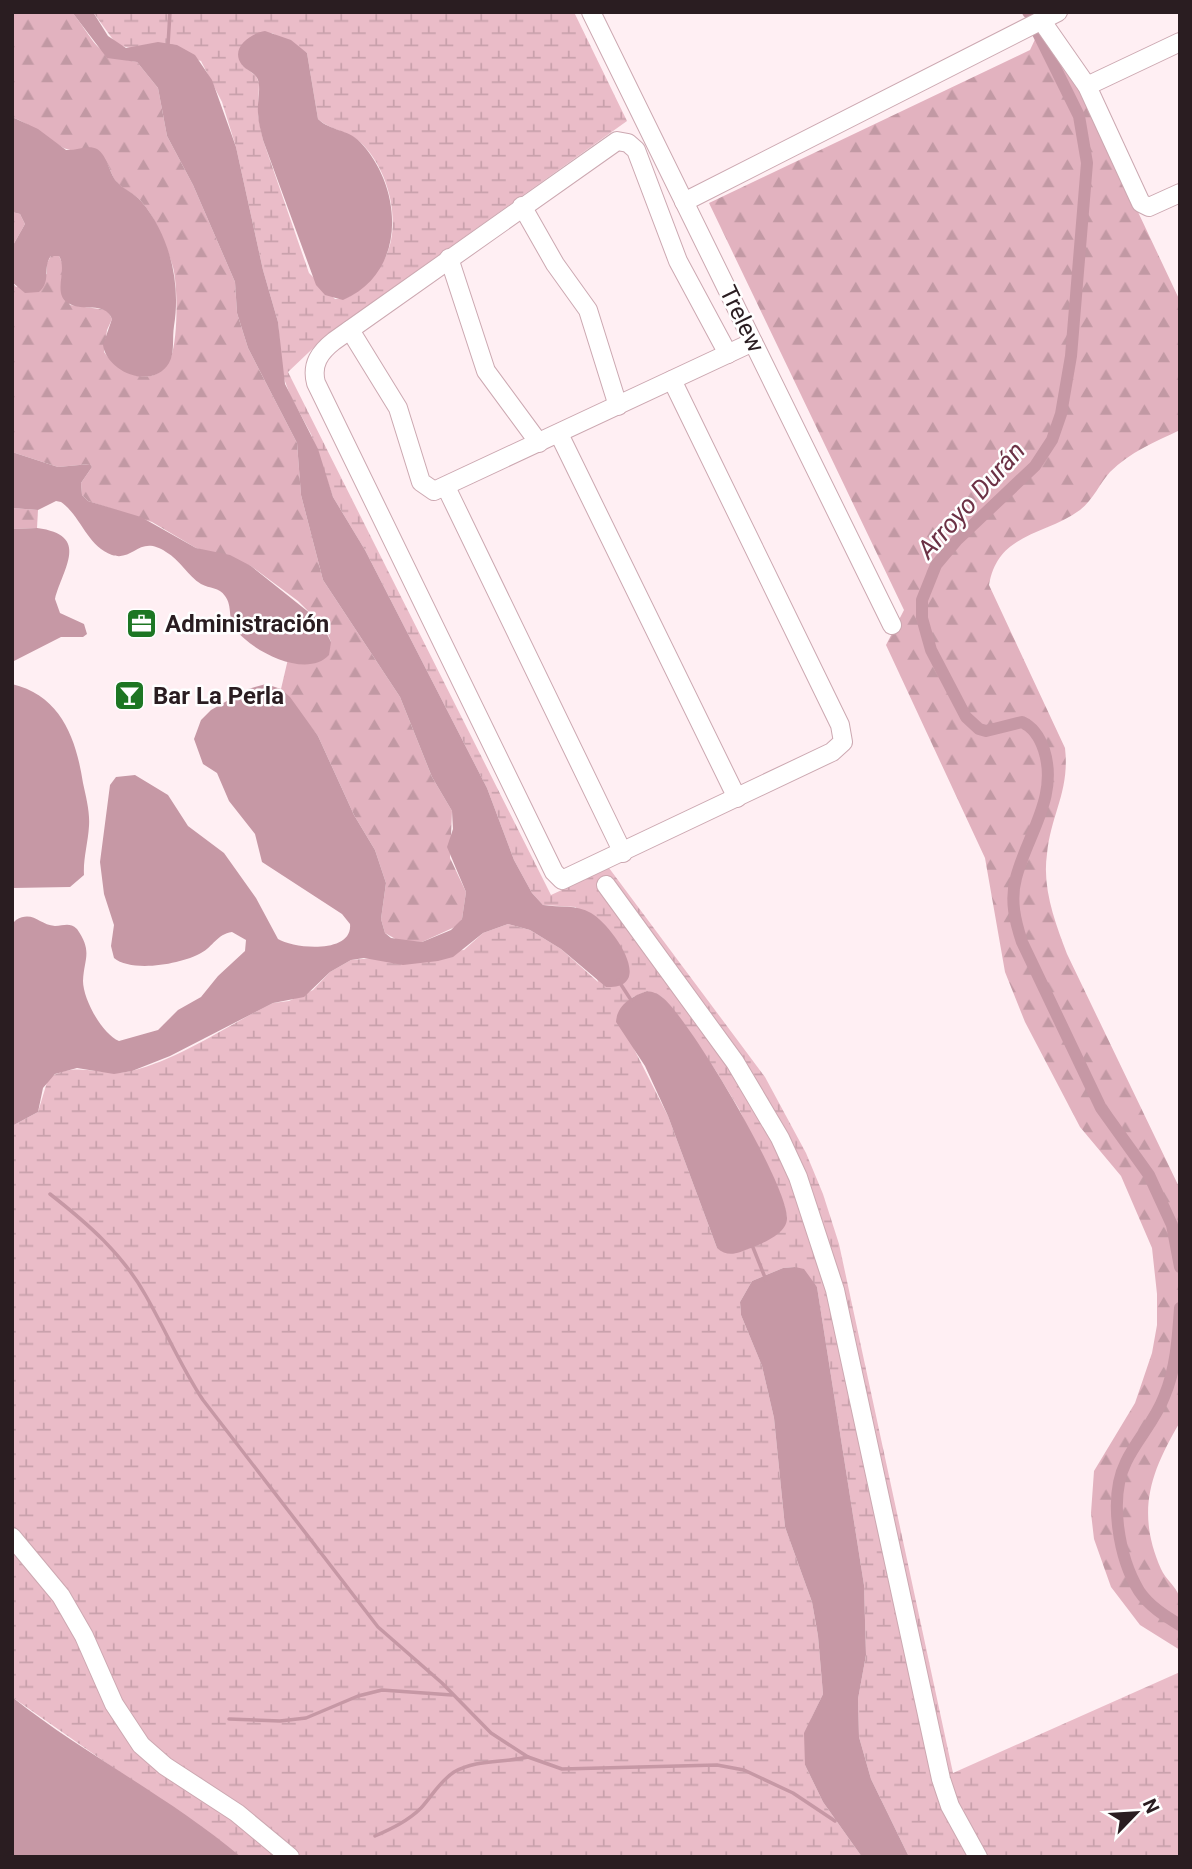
<svg xmlns="http://www.w3.org/2000/svg" width="1192" height="1869" viewBox="0 0 1192 1869" font-family="Roboto,sans-serif">
	<style>
		.forest { fill: url(#forest-firs) }
		.wetland { fill: url(#wetland-marsh); fill-rule: evenodd }
		.water { fill: #c698a5 }
		.lines { fill: none; stroke-linecap: round; stroke-linejoin: round }
		.stream { stroke: #c698a5; stroke-width: 3.5 }
		.canal { stroke: #c698a5; stroke-width: 12 }
		.minor-casing { stroke: #cca8b1; stroke-width: 20 }
		.minor { stroke: #fff; stroke-width: 18 }
		.labels { text-anchor: middle; dominant-baseline: central; stroke-width: 5; stroke-linejoin: round; paint-order: stroke }
		.street-label { font-size: 24px; fill: #2a1d21; stroke: #fff }
		.poi-label { font-size: 24px; font-weight: bold; fill: #2a1d21; stroke: #fff; text-anchor: start }
		.water-label { font-size: 26px; font-style: italic; fill: #6c3145; stroke: #fff }
	</style>
	<defs>
		<pattern id="forest-firs" width="22" height="20" patternUnits="userSpaceOnUse" patternTransform="scale(1.75)"><rect width="22" height="20" fill="#e2b2bf"/><path d="M5 1l3.5 6h-7zM16 11l3.5 6h-7z" fill="#c299a4"/></pattern>
		<pattern id="wetland-marsh" width="20" height="14" patternUnits="userSpaceOnUse" patternTransform="scale(1.75)"><rect width="20" height="14" fill="#eabcc8"/><path d="M1 5h8M5 5V1M11 12h8M15 12V8" fill="none" stroke="#c9a1ac"/></pattern>
	</defs>
	<rect width="100%" height="100%" fill="#ffeff3"/>
	<g class="forest">
		<path d="M12 12H72C98 45 93 54 137 62L158 88 167 136 193 185 235 282 237 313 248 348 297 443 301 495 323 580 400 697 432 777 452 811 450 858 466 892 462 919 457 926 422 942 399 941 385 933 381 919 386 883 375 850 354 815 318 736 281 689 288 659 303 664 331 642 326 629 298 601 251 566 196 548 152 522 88 501 82 495 81 483 92 467 90 464 58 467 12 452V282L16 287 47 274V263L51 256H59L63 265 61 286 70 305 107 310 112 319 107 330 104 352C121 375 156 391 171 357 178 338 178 286 173 267 166 245 156 217 140 200 133 193 122 189 115 180 111 174 110 167 105 161 94 147 73 154 62 147 45 138 31 124 12 117Z"/>
		<path d="M1038 33 1080 89 1180 301V430C1155 442 1130 452 1110 472 1099 484 1094 499 1080 510 1045 536 998 532 989 585L1065 748C1070 791 1051 814 1047 854 1042 888 1055 922 1067 954L1180 1189V1422C1150 1473 1136 1512 1161 1569 1165 1579 1176 1586 1179 1596 1185 1609 1180 1635 1180 1650L1140 1625 1111 1587 1094 1539 1091 1513 1094 1471 1135 1403 1152 1353 1157 1325V1294L1152 1248 1121 1176 1080 1127 1025 1022 1005 972 985 858 886 645 904 610 709 203 1030 50Z"/>
		<path d="M12 212 20 214 25 224 12 247Z"/>
		<path d="M12 508 38 510 37 528 12 529Z"/>
	</g>
	<path class="wetland" d="M93 12H574L627 121 327 335 288 372 551 895 609 868 765 1077 806 1153 823 1194 839 1244 953 1773 1180 1672V1857H909L871 1779 859 1737 858 1699 866 1655 864 1585 817 1287 795 1267 783 1268 752 1281 740 1302 741 1315 762 1366 774 1418 785 1527 812 1602 818 1636 823 1694 811 1719 805 1765 823 1802 862 1857H241L12 1697V1126L38 1112 48 1079C75 1059 101 1078 131 1071 181 1059 227 1025 273 1003L289 1001 313 990 330 972 351 960 464 950 483 933 508 924 530 930 561 949 598 982 576 907 543 905 532 893 514 860 487 788 365 550 333 497 311 434 290 395 282 373 278 322 263 270 236 147 222 102 201 61 149 44 135 49 117 45ZM272 33 307 53 318 119C330 130 348 131 360 142 392 171 406 237 377 270 364 284 355 300 335 299L309 273 263 140 258 116 259 83 256 76 242 65ZM647 991 662 997 671 1007 716 1071 739 1109 785 1207 787 1219C763 1242 751 1257 717 1248L668 1116 634 1049 631 998Z"/>
	<g class="water">
		<path d="M72 12H93L108 36 126 48 158 42 177 45 195 55 212 80 236 147 263 270 278 322 285 384 318 449 333 497 365 550 487 788 514 860 532 893 543 905C560 908 576 904 591 913 611 924 658 989 606 987L561 949 530 930 508 924 483 933 453 957 438 961 403 965 364 958 351 960 330 972 304 997 273 1003 170 1056 132 1071 114 1074 77 1068 55 1074 43 1088 38 1112 12 1126V924L16 920C33 910 39 925 55 926 64 926 69 922 77 929 93 952 84 958 83 981 83 999 102 1034 119 1041L158 1030 178 1010 201 997 218 976 245 951 246 940 232 932C217 934 213 947 201 953 182 964 132 973 114 958L111 946 114 925 104 894 100 862 110 785 116 777 135 775 168 795 188 826 224 853 256 898 278 939C294 949 353 954 350 924L342 914 262 862 255 834 229 801 217 773 203 764 194 739 201 720 211 710 248 689 266 684 281 689 290 697 318 736 354 815 375 850 386 883 381 919 385 933 391 938 422 942 451 930 462 919 466 892 447 847 453 829 452 811 432 777 400 697 323 580 301 495 297 443 248 348 237 313 235 282 193 185 167 136 158 88 137 62 107 58Z"/>
		<path d="M265 31 291 40 307 53 318 119C330 131 348 129 360 142 403 187 408 272 343 300L325 295 316 285 263 140C261 131 258 122 258 113 257 102 261 90 258 80 255 72 247 71 242 65 229 48 251 33 265 31Z"/>
		<path d="M12 117 38 129 66 150C76 151 88 144 97 149 107 155 109 172 116 181 123 189 134 193 141 201 170 235 181 284 174 326 172 338 175 353 169 363 152 391 107 372 103 345L112 319C104 300 83 313 68 303 52 293 68 270 59 256H51C42 267 52 281 39 292L25 293 12 282V247L25 224 20 214 12 212Z"/>
		<path d="M12 452 58 467 90 464 92 467 81 483 82 495 88 501 141 517 196 548 230 555 251 566 321 622 331 642 329 655C307 679 253 652 236 630 227 620 233 606 225 596 219 587 210 589 201 584 188 576 180 560 166 552 139 534 134 562 112 555 87 546 81 516 61 502L56 501 38 510 12 508Z"/>
		<path d="M37 528C91 535 63 568 55 599L60 613 84 624 87 634 83 637H61L12 662V529Z"/>
		<path d="M12 684C61 696 76 738 83 783 86 797 90 812 89 826 88 843 83 859 84 875L70 887 12 888Z"/>
		<path d="M647 991C653 992 657 993 662 997 689 1018 789 1186 787 1219 786 1234 763 1243 751 1248 738 1253 728 1258 717 1248L668 1116 645 1066 616 1022C617 1005 632 996 647 991Z"/>
		<path d="M795 1267 804 1269 817 1287 864 1585 866 1655 858 1699 859 1737 871 1779 909 1857H862L823 1802 805 1765 804 1733 823 1694 818 1636 812 1602 785 1527 774 1418 762 1366 741 1315 740 1302 752 1281 783 1268Z"/>
		<path d="M12 1697C85 1755 170 1797 241 1857H12Z"/>
	</g>
	<g class="lines">
		<g class="stream">
			<path d="M168 45 170 12"/>
			<path d="M618 980 631 1000"/>
			<path d="M50 1194C87 1223 123 1254 146 1296 166 1331 181 1367 203 1400L378 1627 442 1683 491 1733 528 1757 562 1769 717 1765 744 1770 793 1793 835 1821"/>
			<path d="M752 1245 766 1280"/>
			<path d="M229 1719 280 1721 306 1718 358 1696 382 1690 452 1695"/>
			<path d="M375 1836C391 1829 408 1821 421 1808 432 1796 440 1781 454 1772 476 1759 504 1763 528 1757"/>
		</g>
		<g class="canal">
			<path d="M1028 12 1029 13"/>
			<path d="M1038 33 1079 116 1087 163 1071 356 1061 414 1052 440 1035 466 957 540 936 565 922 600V618L931 650 966 717 979 729 986 731 1022 722C1033 727 1040 738 1044 750 1059 797 1027 835 1016 878 1010 900 1015 921 1022 942L1101 1108 1149 1175 1172 1225 1180 1267"/>
			<path d="M1180 1308C1178 1338 1176 1369 1164 1397 1155 1421 1137 1439 1126 1462 1108 1498 1119 1558 1139 1591 1149 1606 1165 1616 1180 1625"/>
		</g>
		<defs>
			<g id="minor">
				<path d="M591 12 892 625"/>
				<path d="M1041 20 1087 86 1141 203 1149 207 1180 193"/>
				<path d="M1087 86 1180 42"/>
				<path d="M684 202 1058 12"/>
				<path d="M522 206 555 264 588 310 618 406"/>
				<path d="M449 258 486 371 539 443"/>
				<path d="M350 330 398 408 421 482 434 491 753 342"/>
				<path d="M672 380 840 725 843 742 832 752 562 880 554 872 316 383C311 364 320 352 334 341L617 141 628 143 636 150 678 261 728 354"/>
				<path d="M559 434 737 798"/>
				<path d="M446 487 623 853"/>
				<path d="M606 885 735 1062 780 1138 798 1177 835 1290 941 1779 950 1806 978 1857"/>
				<path d="M12 1537 61 1596 84 1636 114 1704 141 1745 165 1766 237 1813 290 1857"/>
			</g>
		</defs>
		<use href="#minor" class="minor-casing"/>
		<use href="#minor" class="minor"/>
	</g>
	<defs>
		<symbol id="office-square" viewBox="-11 -11 22 22"><rect x="-9" y="-9" width="18" height="18" rx="4" fill="#1d7623" stroke="#fff"/><path d="M-6-3h4V-5.5h4V-3h4V5H-6ZM-1-4.5V-3h2v-1.5ZM-6 0V1H6V0Z" fill="#fff"/></symbol>
		<symbol id="bar-square" viewBox="-11 -11 22 22"><rect x="-9" y="-9" width="18" height="18" rx="4" fill="#1d7623" stroke="#fff"/><path d="M-6-5H6L.8 .8V4.5H3.5V6h-7V4.5H-.8V.8Z" fill="#fff"/></symbol>
	</defs>
	<g fill-rule="evenodd">
		<use href="#office-square" x="124" y="606" width="35" height="35"/>
		<use href="#bar-square" x="112" y="678" width="35" height="35"/>
	</g>
	<g class="labels">
		<g class="street-label">
			<text transform="translate(742 319) rotate(64)">Trelew</text>
		</g>
		<g class="poi-label">
			<text x="165" y="624">Administración</text>
			<text x="153" y="696">Bar La Perla</text>
		</g>
		<g class="water-label">
			<text transform="translate(971 500) rotate(-48)">Arroyo Durán</text>
		</g>
	</g>
	<rect width="1192" height="1869" fill="none" stroke="#2a1d21" stroke-width="28"/>
	<g transform="translate(1136 1813) rotate(65)" stroke="#ffffff" stroke-width="5" paint-order="stroke">
	<path d="M0-5L12 26L0 18L-12 26Z" fill="#2a1d21"/>
	<text y="-10" font-size="19" font-weight="bold" text-anchor="middle" fill="#2a1d21">N</text>
	</g>
</svg>
